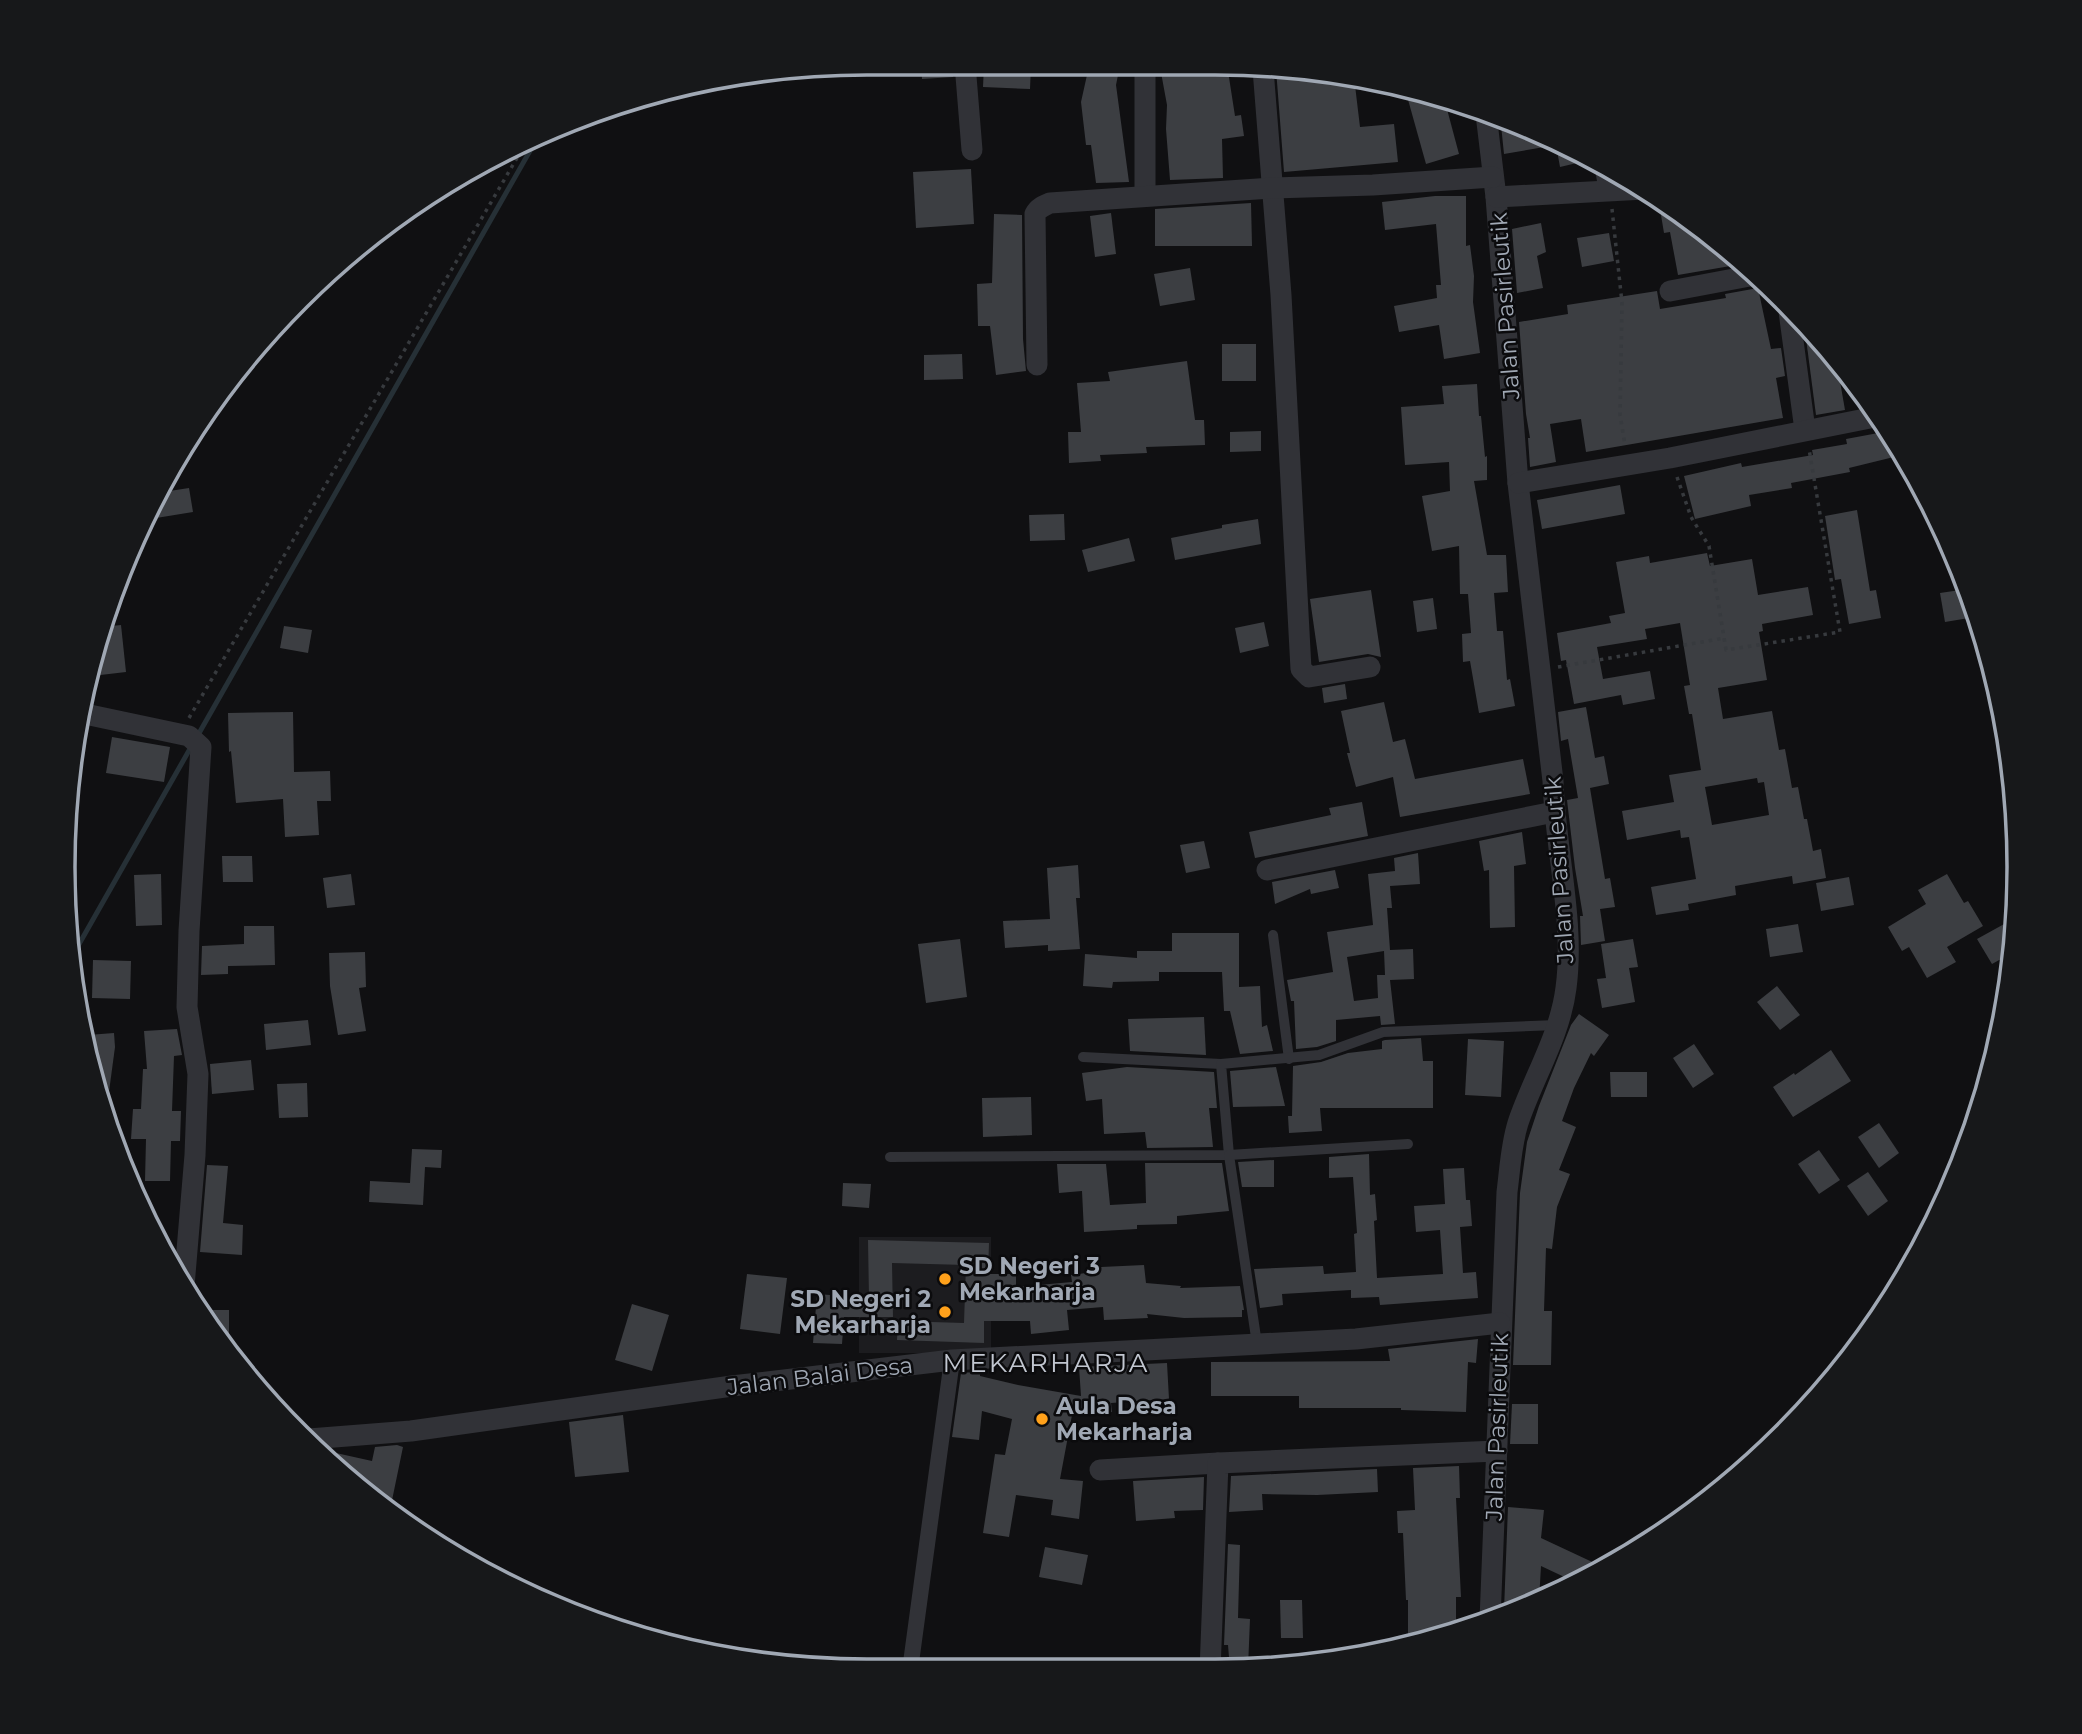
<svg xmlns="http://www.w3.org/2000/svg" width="2082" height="1734" viewBox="0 0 2082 1734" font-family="Montserrat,sans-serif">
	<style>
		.built { fill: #1c1c1f }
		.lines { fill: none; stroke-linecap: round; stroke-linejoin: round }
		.stream { stroke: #263036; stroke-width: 5 }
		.building { fill: #3c3e42; fill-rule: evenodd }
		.path { stroke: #373a3e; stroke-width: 3.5; stroke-dasharray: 3.5 5; stroke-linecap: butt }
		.service { stroke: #313237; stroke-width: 10 }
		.pedestrian { stroke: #313237; stroke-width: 16 }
		.minor { stroke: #313237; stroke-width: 21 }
		.poi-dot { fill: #ffa11b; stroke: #0b0b0d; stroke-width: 2.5 }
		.labels { text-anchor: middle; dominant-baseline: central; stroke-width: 5; stroke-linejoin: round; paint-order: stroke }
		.street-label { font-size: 23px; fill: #a0a8b4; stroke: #0b0b0d }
		.poi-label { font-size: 23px; font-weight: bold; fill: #a0a8b4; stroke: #0b0b0d; text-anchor: start }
		.quarter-label { font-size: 26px; letter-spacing: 2px; fill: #c1c6d0; stroke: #0b0b0d }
		.rim { fill: none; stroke: #a0a8b4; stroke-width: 3.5 }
	</style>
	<rect width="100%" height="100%" fill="#101012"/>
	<rect class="built" x="859" y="1237" width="132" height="116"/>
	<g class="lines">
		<g class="stream">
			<path d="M198 735 535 142"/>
			<path d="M74 953 191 747"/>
		</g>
	</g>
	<g class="building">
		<path d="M921 64H952L953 77 922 79Z"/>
		<path d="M984 65H1031L1030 89 983 87Z"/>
		<path d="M1089 66 1119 70 1116 85 1129 182 1096 183 1091 145H1086L1081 102Z"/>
		<path d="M1160 67 1201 68 1202 75 1228 71 1235 116 1241 115 1244 136 1222 139 1223 178 1170 180 1166 129 1167 105Z"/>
		<path d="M1276 69 1305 70V72L1322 70 1354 77 1360 127 1394 124 1398 162 1284 172Z"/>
		<path d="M1425 91 1444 98 1459 154 1426 164 1407 96Z"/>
		<path d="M1511 123 1570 146 1594 159 1560 167 1556 145 1504 154 1501 125Z"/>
		<path d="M971 169 974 224 916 228 913 172Z"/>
		<path d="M1435 196H1466V246L1470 245 1474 276 1473 302 1480 353 1444 359 1439 325 1399 332 1394 306 1437 298 1436 285H1441L1436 224 1385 230 1382 202Z"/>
		<path d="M1658 197 1662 199 1742 264 1678 275 1670 232 1664 233Z"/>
		<path d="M1251 203 1252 246H1155V209Z"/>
		<path d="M1111 213 1116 254 1095 257 1090 216Z"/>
		<path d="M994 214 1022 215 1023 339 1026 371 996 375 990 326H978L977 284 992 283Z"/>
		<path d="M1541 223 1546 252 1537 256 1543 288 1517 293 1512 229Z"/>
		<path d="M1609 233 1614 261 1582 267 1577 238Z"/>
		<path d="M1190 268 1195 300 1160 306 1154 274Z"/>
		<path d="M1758 288 1771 349 1781 348 1785 376 1776 378 1783 418 1586 452 1581 419 1550 424 1556 462 1530 467 1528 438H1530L1526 414 1519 322 1568 314 1567 305 1657 291 1660 309 1726 298 1725 294Z"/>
		<path d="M1804 323 1837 364 1845 410 1816 415Z"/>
		<rect x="1222" y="344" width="34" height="37"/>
		<path d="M962 354 963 379 924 380V355Z"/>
		<path d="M1187 361 1195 420H1204L1205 445 1146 447 1147 453 1100 455 1101 461 1069 463 1068 432H1081L1077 383 1110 381 1108 372Z"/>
		<path d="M1477 384 1479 416H1481L1485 457 1487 456V480L1474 481 1487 555H1506L1508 592 1494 593 1497 631H1503L1507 680 1510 679 1515 706 1479 713 1470 661 1463 662 1462 634 1471 633 1468 594H1460L1459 546 1432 551 1422 496 1450 491 1449 462 1405 465 1401 407 1444 404 1442 386Z"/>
		<path d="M1261 431V451L1230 452V432Z"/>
		<path d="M1889 431 1902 455 1849 468 1850 472 1791 483 1792 488 1749 495 1751 506 1695 519 1684 476 1741 463 1742 467 1813 455 1812 450 1847 444 1846 439Z"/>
		<path d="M1620 485 1625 514 1542 529 1537 500Z"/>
		<path d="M189 488 193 512 150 519 163 492Z"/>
		<path d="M1857 510 1870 591 1876 590 1881 618 1849 624 1841 579 1835 580 1825 516Z"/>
		<path d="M1064 514 1065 540 1030 541 1029 515Z"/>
		<path d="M1258 519 1261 544 1175 560 1171 538 1222 528V525Z"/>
		<path d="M1129 538 1135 561 1088 572 1082 550Z"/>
		<path d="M1707 553 1710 566 1752 559 1758 595 1808 587 1813 615 1762 624 1763 631 1759 632 1767 680 1718 688 1723 719 1772 711 1779 750 1785 749 1792 788 1798 787 1804 819H1807L1813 851 1821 849 1826 878 1793 884 1792 876 1735 886 1736 895 1688 904 1689 910 1656 915 1651 887 1696 879 1689 837 1681 838 1680 830 1627 840 1622 811 1674 802 1669 775 1701 770 1692 714H1689L1684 686 1690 685 1680 623 1645 629 1647 639 1597 647 1603 679 1650 671 1655 699 1623 705 1621 695 1574 704 1566 660 1561 661 1557 633 1611 623 1609 616 1625 613 1616 562 1649 556 1650 563ZM1757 778 1758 783 1764 782 1769 815 1712 825 1705 787Z"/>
		<path d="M1967 589 1975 617 1945 622 1940 593Z"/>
		<path d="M1371 590 1381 657 1368 654 1319 662 1310 599Z"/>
		<path d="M1433 598 1437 629 1417 632 1413 601Z"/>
		<path d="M1264 622 1269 646 1240 653 1235 628Z"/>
		<path d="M121 625 126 672 92 676 102 627Z"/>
		<path d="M284 626 312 630 308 653 280 648Z"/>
		<path d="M1345 684 1347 699 1324 703 1322 688Z"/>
		<path d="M1384 702 1393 742 1405 739 1415 779 1523 759 1530 794 1400 817 1393 777 1356 787 1347 753H1350L1341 711Z"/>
		<path d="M1586 707 1595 758 1604 756 1609 784 1590 788 1605 879 1610 878 1615 907 1600 909 1605 941 1581 945 1580 916H1583L1575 868 1567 800 1578 798 1568 739 1561 741 1558 712Z"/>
		<path d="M293 712 294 772 330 771 331 801H317L319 835 285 837 283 799 236 803 231 751 229 752 228 713Z"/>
		<path d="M112 737 170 747 164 782 106 773Z"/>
		<path d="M1362 802 1368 836 1255 858 1249 832 1331 815 1329 808Z"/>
		<path d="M1522 832 1526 864 1514 866 1515 927 1490 928 1489 870 1484 871 1479 841Z"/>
		<path d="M1204 841 1210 868 1186 873 1180 845Z"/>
		<path d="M1418 853 1420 884 1390 886 1392 908H1387L1390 950 1413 949 1414 979 1390 980 1395 1024 1381 1025 1380 1016 1336 1020V1041L1317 1047 1296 1049 1294 1001H1291L1287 980 1333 972 1327 932 1373 925 1368 874 1395 871 1394 858ZM1384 951 1385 975H1377L1378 998 1354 1001 1347 957Z"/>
		<path d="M222 856H252L253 882H223Z"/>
		<path d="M1078 865 1080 898H1076L1080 949 1048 951V945L1005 948 1003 921 1050 919 1047 868Z"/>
		<path d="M1335 870 1339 888 1311 894 1310 889 1275 904 1272 882Z"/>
		<path d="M161 874 162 925 136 926 134 875Z"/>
		<path d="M351 874 355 905 327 908 323 878Z"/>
		<path d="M1947 874 1964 903 1968 901 1983 926 1947 947 1956 962 1927 978 1909 947 1902 951 1888 927 1926 904 1918 890Z"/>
		<path d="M1849 877 1854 905 1821 911 1816 883Z"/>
		<path d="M2006 923 2012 934 2010 954 1992 964 1977 939Z"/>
		<path d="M1798 924 1803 952 1770 957 1766 929Z"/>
		<path d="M244 926H274L275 965 228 966V974L201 975 202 946 244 944Z"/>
		<path d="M1172 933H1239V987L1260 986 1262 1027 1267 1025 1273 1051 1240 1054 1230 1011H1224L1222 972H1159V981L1113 982 1112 988 1083 986 1085 954 1137 958V951H1172Z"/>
		<path d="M960 939 967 997 926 1003 918 944Z"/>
		<path d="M1633 939 1638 967 1629 968 1635 1002 1602 1008 1597 979 1606 978 1601 944Z"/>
		<path d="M365 952 366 987 359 988 366 1031 338 1035 330 986 329 953Z"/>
		<path d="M93 960 131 961 130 999 92 998Z"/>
		<path d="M1777 986 1800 1015 1780 1030 1757 1002Z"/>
		<path d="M1579 1014 1609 1035 1594 1056 1591 1053 1574 1088 1562 1121 1576 1127 1559 1170 1570 1174 1557 1207 1552 1249 1546 1248 1544 1311H1552L1551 1365H1513L1520 1193 1527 1142 1539 1106 1571 1025Z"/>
		<path d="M1204 1017 1206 1055 1130 1051 1128 1019Z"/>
		<path d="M308 1020 311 1045 266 1050 264 1024Z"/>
		<path d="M177 1029 182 1055 174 1056 172 1111H181L180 1141H171L170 1181H145L146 1139H131L133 1109H141L143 1069H147L144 1031Z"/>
		<path d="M114 1033 115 1047 106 1114 91 1064 88 1035Z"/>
		<path d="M1421 1038 1423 1061H1433V1108H1320L1322 1131 1289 1133 1288 1116H1292L1293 1066 1321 1062 1348 1053 1382 1049V1041L1385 1040Z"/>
		<path d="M1468 1039 1504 1041 1501 1097 1465 1095Z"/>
		<path d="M1694 1044 1714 1074 1693 1088 1673 1058Z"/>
		<path d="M1831 1050 1851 1081 1793 1117 1773 1087 1794 1073 1795 1075Z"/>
		<path d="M251 1060 254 1090 212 1094 210 1064Z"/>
		<path d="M1127 1067 1214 1072 1217 1108H1209L1213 1147 1147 1148 1145 1132 1104 1134 1102 1099 1086 1101 1082 1073Z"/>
		<path d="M1276 1067 1285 1106 1233 1107 1230 1071Z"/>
		<path d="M1610 1072H1647V1097H1611Z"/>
		<path d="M307 1083 308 1117 279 1118 277 1084Z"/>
		<path d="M1031 1097 1032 1135 983 1137 982 1098Z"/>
		<path d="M1879 1123 1899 1153 1879 1168 1858 1137Z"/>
		<path d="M412 1149 442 1150 441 1168 425 1167 423 1205 369 1202 370 1181 410 1183Z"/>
		<path d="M1819 1150 1840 1180 1819 1194 1798 1164Z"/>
		<path d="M1369 1154 1370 1195 1375 1194 1377 1220 1374 1221 1377 1278 1443 1274 1440 1230 1416 1232 1414 1206 1445 1204 1443 1169 1464 1168 1466 1200H1470L1472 1226 1460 1227 1463 1273 1476 1272 1478 1298 1380 1305 1379 1297 1351 1298V1290L1282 1294 1283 1305 1260 1308 1254 1269 1323 1266 1324 1274 1356 1272 1354 1234 1357 1233 1353 1177 1329 1178V1157Z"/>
		<path d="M1274 1160V1187H1242L1238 1162Z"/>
		<path d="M1145 1163H1222L1229 1211 1177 1216V1224L1137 1225V1229L1084 1232 1082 1191 1059 1193 1057 1164H1106L1110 1205 1146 1203Z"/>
		<path d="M207 1165 228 1166 223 1223 243 1225 242 1255 200 1252Z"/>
		<path d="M1868 1172 1888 1201 1868 1216 1847 1186Z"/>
		<path d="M843 1183 871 1184 869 1208 842 1206Z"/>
		<path d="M868 1240 989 1243 988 1274H1016V1287L1072 1282 1071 1275 1101 1271V1267L1144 1265 1146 1283 1181 1286 1180 1288 1240 1286 1244 1310H1242V1317L1184 1318 1147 1314 1148 1318 1104 1320 1103 1307 1067 1310 1069 1330 1031 1334 1030 1321H984V1343L897 1340 898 1321 964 1323 966 1265 892 1263 893 1317H844L842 1344 813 1343 817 1294 869 1298Z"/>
		<path d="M747 1274 787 1278 780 1334 740 1329Z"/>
		<path d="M632 1304 669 1315 652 1371 615 1360Z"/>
		<path d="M197 1310H229V1349L199 1314Z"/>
		<path d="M1478 1339 1476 1363 1468 1362 1466 1412 1401 1410V1408H1299V1396H1211V1362L1390 1361 1388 1349Z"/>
		<path d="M1167 1363 1169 1399 1111 1403 1112 1412 1072 1415 1060 1479 1083 1481 1079 1519 1051 1515 1053 1500 1016 1495 1009 1537 983 1533 995 1454 1005 1455 1012 1419 982 1411 979 1440 952 1437 961 1373 975 1372 980 1374V1376L1018 1385 1081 1396 1079 1367Z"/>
		<path d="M1512 1404H1538V1444H1510Z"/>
		<path d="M623 1415 629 1472 575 1477 569 1422Z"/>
		<path d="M397 1445 403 1447 390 1510 337 1471 319 1451H327L372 1461 375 1447Z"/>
		<path d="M1459 1466 1460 1498H1456L1461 1597H1456V1630L1408 1645V1600H1406L1403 1533H1398L1397 1511 1415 1510 1413 1468Z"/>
		<path d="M1377 1469 1378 1492 1317 1495 1262 1494 1263 1510 1229 1512 1231 1476Z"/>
		<path d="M1204 1477 1203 1510 1174 1511 1175 1518 1136 1521 1133 1481Z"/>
		<path d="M1508 1507 1544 1510 1541 1538 1603 1567 1575 1582 1541 1566 1539 1601 1519 1611 1504 1610Z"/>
		<path d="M1228 1544 1240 1545 1238 1618 1250 1619 1248 1668 1230 1670 1228 1645H1224Z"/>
		<path d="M1045 1547 1088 1555 1082 1585 1039 1577Z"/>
		<path d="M1280 1600H1302L1303 1638H1281Z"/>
	</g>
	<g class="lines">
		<g class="path">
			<path d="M1612 209 1622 303 1620 415 1625 445"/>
			<path d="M1677 477 1691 517 1709 546 1726 650 1840 632 1809 449"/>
			<path d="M1558 667 1725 638"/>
			<path d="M189 718 524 146"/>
		</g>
		<g class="service">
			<path d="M1273 935 1289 1059"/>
			<path d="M1083 1057 1221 1064"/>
			<path d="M890 1157 1229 1155 1221 1064 1319 1055 1383 1032 1557 1025"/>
			<path d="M1257 1344 1229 1155 1408 1144"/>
		</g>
		<path class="pedestrian" d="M910 1670 952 1360"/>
		<g class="minor">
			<path d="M965 64 972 150"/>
			<path d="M1145 67V196"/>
			<path d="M1263 69 1281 295 1301 669 1309 677 1370 667"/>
			<path d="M1486 114 1496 197 1518 483 1553 781C1555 849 1575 921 1566 988 1560 1036 1533 1078 1518 1123 1511 1145 1510 1169 1507 1192L1490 1620"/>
			<path d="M1605 166 1609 189"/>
			<path d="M1496 197 1645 189"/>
			<path d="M1670 291 1755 275"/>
			<path d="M1788 304 1805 430"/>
			<path d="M1037 365 1035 214C1038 208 1043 206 1050 203L1273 188 1373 185 1493 177"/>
			<path d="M1518 483 1670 458 1880 416"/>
			<path d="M85 714 189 736 201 747 189 931 187 1007 198 1074 195 1155 184 1286"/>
			<path d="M1267 870 1554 812"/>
			<path d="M309 1439 411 1431 732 1386 952 1360 1356 1339 1500 1323"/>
			<path d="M1100 1470 1218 1463"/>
			<path d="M1210 1671 1218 1463 1497 1451"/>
		</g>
	</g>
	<g class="poi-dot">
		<circle cx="945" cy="1279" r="7"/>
		<circle cx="945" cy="1312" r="7"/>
		<circle cx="1042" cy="1419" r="7"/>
	</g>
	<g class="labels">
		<g class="street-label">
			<text transform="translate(1505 306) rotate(-94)">Jalan Pasirleutik</text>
			<text transform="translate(1559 870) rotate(-94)">Jalan Pasirleutik</text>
			<text transform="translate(820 1376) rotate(-7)">Jalan Balai Desa</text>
			<text transform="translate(1497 1427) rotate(-88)">Jalan Pasirleutik</text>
		</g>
		<g class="poi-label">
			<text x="959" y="1266">SD Negeri 3<tspan x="959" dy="26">Mekarharja</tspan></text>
			<text x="931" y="1299" text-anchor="end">SD Negeri 2<tspan x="931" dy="26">Mekarharja</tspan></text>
			<text x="1056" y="1406">Aula Desa<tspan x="1056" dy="26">Mekarharja</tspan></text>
		</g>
		<g class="quarter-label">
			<text x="1046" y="1363">MEKARHARJA</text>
		</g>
	</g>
	<path d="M0 0H2082V1734H0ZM867 75H1215A792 792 0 0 1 2007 867V867A792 792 0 0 1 1215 1659H867A792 792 0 0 1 75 867V867A792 792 0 0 1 867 75Z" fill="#17181a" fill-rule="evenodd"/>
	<path class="rim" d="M867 75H1215A792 792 0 0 1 2007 867V867A792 792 0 0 1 1215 1659H867A792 792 0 0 1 75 867V867A792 792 0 0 1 867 75Z"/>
</svg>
